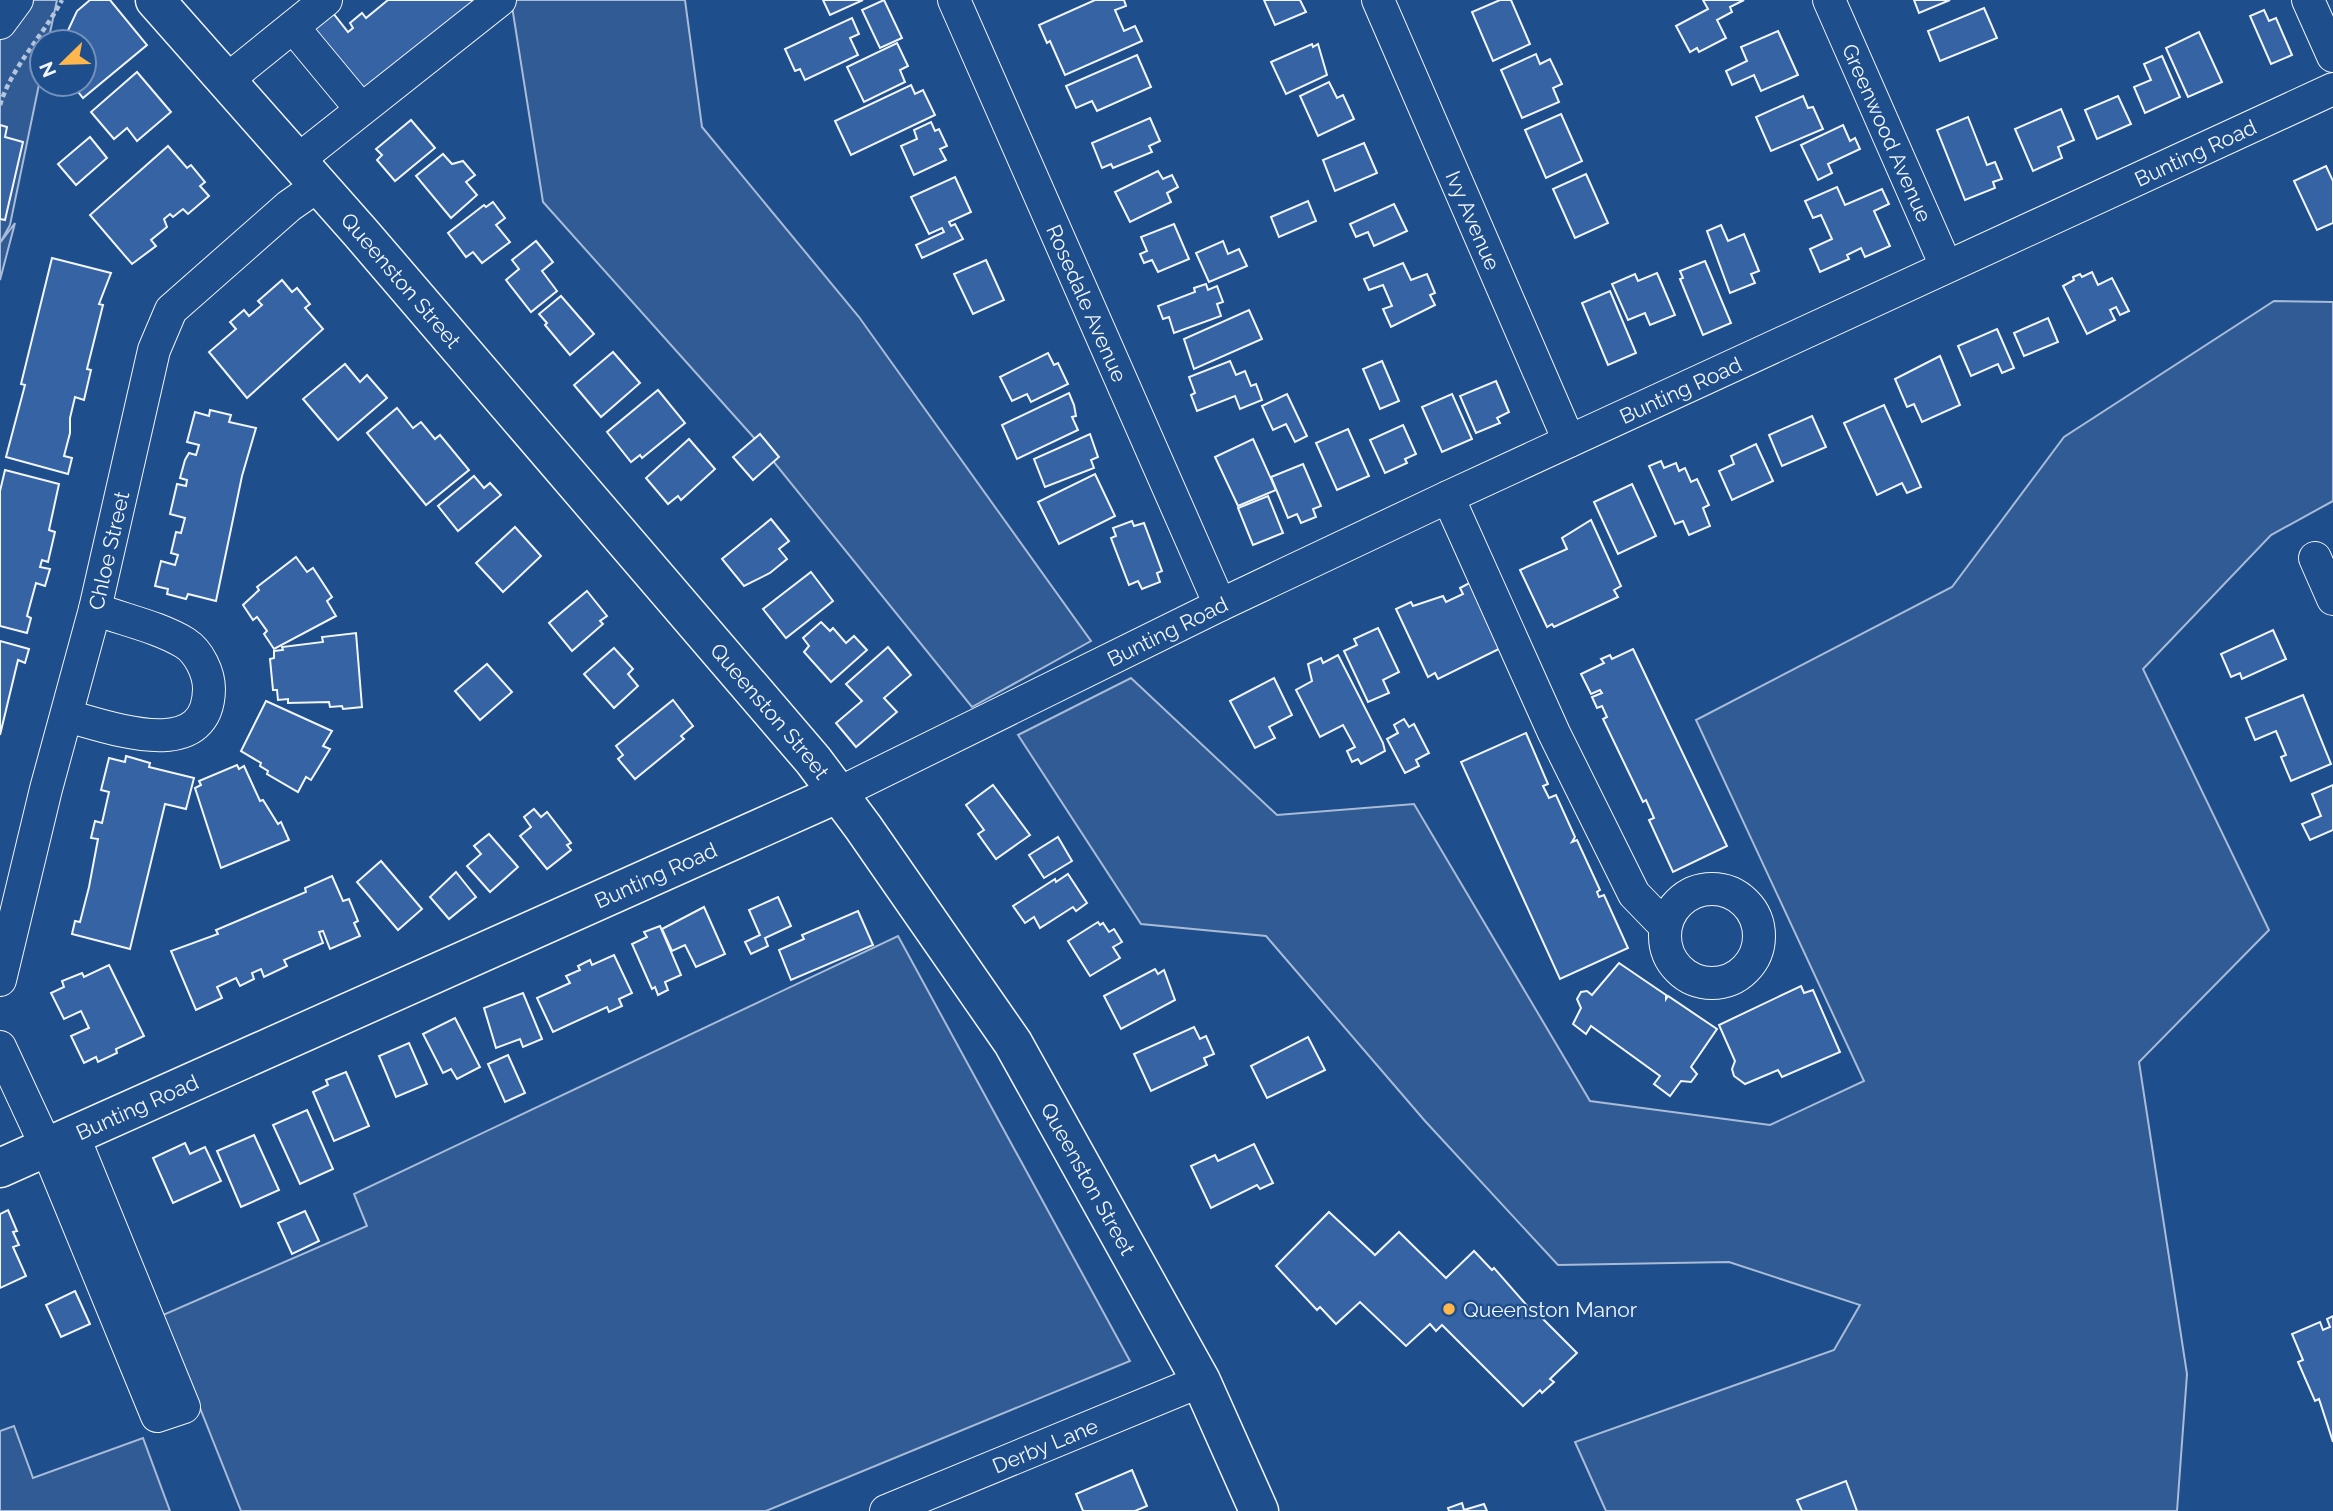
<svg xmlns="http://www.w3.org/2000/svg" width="2333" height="1511" viewBox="0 0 2333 1511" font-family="Raleway,sans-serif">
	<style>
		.built { fill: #305b95; stroke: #a8bbd7; stroke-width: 2 }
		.building { fill: #3563a3; stroke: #f2f6ff; stroke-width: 2 }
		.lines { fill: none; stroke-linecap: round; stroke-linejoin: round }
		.minor-casing { stroke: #f2f6ff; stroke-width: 34 }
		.major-casing { stroke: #f2f6ff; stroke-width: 41 }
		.path { stroke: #b3c4dc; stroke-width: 4.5; stroke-dasharray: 5 3.5; stroke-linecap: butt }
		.minor { stroke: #1f4e8c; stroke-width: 32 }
		.major { stroke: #1f4e8c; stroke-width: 38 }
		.poi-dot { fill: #ffb74d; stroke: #1f4e8c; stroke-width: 2.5 }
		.labels { text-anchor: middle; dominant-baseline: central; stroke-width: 5; stroke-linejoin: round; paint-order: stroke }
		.street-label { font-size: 21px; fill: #f2f6ff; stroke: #1f4e8c }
		.poi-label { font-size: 21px; fill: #f2f6ff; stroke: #1f4e8c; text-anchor: start }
	</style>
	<rect width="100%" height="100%" fill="#1f4e8c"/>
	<g class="built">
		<path d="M0 0H57L48 42H42V70L10 225 0 243 15 223 0 280Z"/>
		<path d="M511 0H685L702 127 859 317 1091 641 972 707 756 440 543 202Z"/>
		<path d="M2274 301 2333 302V501L2271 535 2143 669 2269 930 2139 1062 2187 1374 2177 1511H1606L1575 1442 1834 1350 1860 1305 1729 1262 1558 1265 1425 1121 1266 936 1141 924 1018 735 1131 678 1277 815 1414 804 1590 1101 1770 1125 1864 1081 1696 720 1952 587 2064 437Z"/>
		<path d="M898 936 1130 1361 766 1511H241L163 1315 367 1226 354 1194Z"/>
		<path d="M14 1426 33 1478 143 1438 170 1511H0V1431Z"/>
	</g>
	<g class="building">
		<path d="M90 0H110L147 45 83 98 72 84H84V42L64 39 77 11Z"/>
		<path d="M388 0H477L364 91 310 23 329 8 348 32 353 28 350 23 362 13 366 18Z"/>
		<path d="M823 0H863L830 15Z"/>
		<path d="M884 0 902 38 880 48 862 10Z"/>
		<path d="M1095 0H1124L1126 6 1115 10 1124 31 1135 26 1142 41 1065 75 1050 41 1047 43 1039 25Z"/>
		<path d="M1264 0H1300L1306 12 1275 25Z"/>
		<path d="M1500 0H1511L1530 44 1493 61 1472 12Z"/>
		<path d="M1703 0H1744L1730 7 1732 12 1717 20 1726 38 1699 52 1697 48 1690 52 1676 26 1708 9Z"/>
		<path d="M1914 0H1950L1919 13Z"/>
		<path d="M1984 8 1997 38 1940 61 1928 31Z"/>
		<path d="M2264 10 2269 21 2276 18 2292 55 2271 64 2250 16Z"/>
		<path d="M852 18 859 34 850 38 858 55 805 80 800 69 795 71 785 49Z"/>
		<path d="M1778 31 1798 75 1761 91 1754 75 1732 85 1726 71 1747 61 1741 47Z"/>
		<path d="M2199 32 2222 82 2188 97 2166 48Z"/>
		<path d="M897 43 908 66 900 70 905 82 864 102 847 67Z"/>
		<path d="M1312 44 1313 47 1318 44 1327 75 1286 94 1271 62Z"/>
		<path d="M1536 54 1540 64 1550 59 1562 84 1553 88 1559 102 1522 118 1501 70Z"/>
		<path d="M1137 55 1151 87 1097 111 1092 101 1076 108 1066 86Z"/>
		<path d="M2162 56 2180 97 2145 113 2134 87 2151 80 2144 64Z"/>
		<path d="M137 72 171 112 137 141 127 128 114 139 91 112Z"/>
		<path d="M1329 82 1337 98 1343 95 1354 119 1318 136 1300 96Z"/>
		<path d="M911 85 915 94 923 90 935 115 851 155 835 121Z"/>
		<path d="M1803 96 1808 108 1813 107 1823 129 1771 151 1756 117Z"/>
		<path d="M2118 96 2131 124 2097 139 2085 110Z"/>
		<path d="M2061 109 2074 140 2058 147 2062 158 2033 171 2015 129Z"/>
		<path d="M1561 114 1582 161 1546 178 1525 130Z"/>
		<path d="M1968 117 1987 165 1995 162 2002 179 1993 182 1995 188 1965 200 1937 130Z"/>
		<path d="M1150 118 1160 141 1149 146 1152 152 1113 168 1111 164 1102 168 1092 143Z"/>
		<path d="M411 120 435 148 395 181 377 160 382 155 376 149Z"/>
		<path d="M931 122 935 131 939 129 947 146 940 149 946 160 914 175 901 146 917 139 914 130Z"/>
		<path d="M0 125 7 127 5 137 23 142 5 220 0 219Z"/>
		<path d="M1843 125 1850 141 1855 138 1860 149 1828 164 1832 173 1818 180 1801 145Z"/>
		<path d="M90 137 107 158 76 185 58 164Z"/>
		<path d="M1364 143 1377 173 1335 191 1323 160Z"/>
		<path d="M168 146 187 168 191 165 205 182 200 186 209 196 188 214 183 209 173 217 170 214 164 219 167 227 151 240 156 246 132 264 90 215Z"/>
		<path d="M443 154 452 164 463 161 475 175 466 182 477 195 451 218 416 176Z"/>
		<path d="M2326 166 2333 181V223L2317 230 2294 181Z"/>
		<path d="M1158 171 1163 179 1172 175 1178 187 1167 193 1171 202 1130 222 1115 192Z"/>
		<path d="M1586 174 1608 223 1575 238 1553 189Z"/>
		<path d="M955 177 971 212 949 222 951 226 955 224 963 239 922 258 916 245 944 232 942 228 929 234 911 197Z"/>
		<path d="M1837 187 1845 205 1882 189 1889 204 1874 211 1890 246 1865 257 1861 248 1847 255 1849 259 1820 272 1810 249 1832 239 1821 215 1813 218 1805 201Z"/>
		<path d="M1308 201 1316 221 1279 237 1271 217Z"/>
		<path d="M493 202 505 218 496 225 510 242 482 263 473 252 466 257 448 233 484 205 486 207Z"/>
		<path d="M1394 204 1407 231 1374 246 1368 232 1356 237 1350 224Z"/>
		<path d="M1174 224 1189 259 1158 272 1152 260 1144 263 1140 254 1147 251 1141 237Z"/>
		<path d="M1721 225 1728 241 1744 234 1759 271 1751 274 1755 283 1730 293 1707 231Z"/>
		<path d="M536 241 553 262 542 271 557 291 531 312 506 280 519 269 512 260Z"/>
		<path d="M1223 241 1228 254 1239 249 1247 266 1209 282 1196 253Z"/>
		<path d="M52 258 111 273 99 304 103 305 87 369 91 370 84 400 75 397 70 418V433L64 456 72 458 68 474 6 457 25 385 21 384Z"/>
		<path d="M986 260 1004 300 973 314 954 274Z"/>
		<path d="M1705 261 1731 323 1703 335 1680 279 1683 278 1680 271Z"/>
		<path d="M1403 263 1411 280 1427 274 1435 293 1430 295 1435 305 1391 327 1383 309 1392 306 1383 285 1369 290 1364 279Z"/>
		<path d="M2092 272 2098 285 2112 278 2129 311 2120 315 2116 307 2110 310 2115 320 2087 334 2063 286 2074 280 2073 277 2080 274 2082 277Z"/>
		<path d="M1657 273 1675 315 1650 325 1645 313 1628 320 1612 284 1635 274 1638 281Z"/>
		<path d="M282 280 292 292 297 288 310 304 305 308 323 329 247 398 209 352 236 329 230 322 244 310 249 316 262 305 258 301Z"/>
		<path d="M1206 284 1208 290 1217 286 1223 302 1217 304 1221 316 1174 333 1169 317 1163 319 1158 306 1195 292 1194 288Z"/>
		<path d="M1610 291 1636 353 1608 365 1582 303Z"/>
		<path d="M561 296 594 334 570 355 545 325 547 323 539 314Z"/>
		<path d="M1249 310 1262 339 1194 369 1184 339Z"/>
		<path d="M2048 318 2058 342 2024 356 2014 333Z"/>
		<path d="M1997 329 2014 368 2002 373 1998 364 1971 376 1958 346Z"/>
		<path d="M613 352 640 383 601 417 574 385Z"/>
		<path d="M1048 353 1054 365 1058 363 1068 384 1031 402 1027 394 1012 401 1000 377Z"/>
		<path d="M1940 356 1960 405 1922 422 1914 404 1907 407 1895 379Z"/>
		<path d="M1230 361 1236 375 1245 371 1251 386 1256 384 1262 400 1240 409 1235 396 1197 411 1191 395 1195 393 1189 377Z"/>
		<path d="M1382 361 1399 401 1380 409 1363 369Z"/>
		<path d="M345 364 360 382 367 375 387 398 338 440 303 399Z"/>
		<path d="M1496 381 1509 412 1497 418 1500 423 1476 433 1460 396Z"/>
		<path d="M658 390 685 423 642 458 640 455 631 462 607 432Z"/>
		<path d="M1069 393 1074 405 1076 416 1072 417 1078 430 1017 459 1002 425Z"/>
		<path d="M1287 394 1307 436 1295 442 1286 424 1273 430 1262 406Z"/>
		<path d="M1452 394 1472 439 1442 452 1422 407Z"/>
		<path d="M1884 405 1921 487 1907 493 1902 483 1877 495 1844 423Z"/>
		<path d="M397 408 413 428 421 422 435 439 440 435 469 470 426 505 367 433Z"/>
		<path d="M210 410 231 415 229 422 256 428 242 476 216 601 188 594 186 599 167 594 168 589 155 586 161 561 175 565 178 555 171 553 176 532 181 533 185 518 170 514 177 484 186 486 187 480 180 478 185 460 189 453 196 455 199 445 187 442 195 412 209 416Z"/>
		<path d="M1812 416 1826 447 1782 466 1769 435Z"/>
		<path d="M1403 425 1416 454 1405 459 1407 463 1385 473 1370 440Z"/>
		<path d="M1348 429 1369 476 1337 490 1316 443Z"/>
		<path d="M760 434 779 457 753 480 733 457Z"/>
		<path d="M1090 434 1098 457 1091 460 1094 468 1045 487 1034 459Z"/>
		<path d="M689 439 715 469 681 500 678 496 668 504 646 478Z"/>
		<path d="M1253 439 1276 490 1238 506 1215 457Z"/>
		<path d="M1756 444 1773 481 1732 500 1719 471 1734 464 1731 456Z"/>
		<path d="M1661 461 1664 468 1676 463 1679 471 1685 468 1691 482 1697 479 1709 505 1703 508 1710 526 1689 535 1683 521 1675 524 1649 466Z"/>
		<path d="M1303 464 1321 506 1313 509 1316 517 1301 523 1297 514 1288 518 1271 477Z"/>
		<path d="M5 470 59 484 49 530 55 532 48 562 42 560 40 567 50 569 45 586 36 583 27 616 31 618 27 633 0 626V491Z"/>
		<path d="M1095 474 1115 516 1059 544 1038 502Z"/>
		<path d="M474 476 484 488 490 483 501 495 458 531 438 506Z"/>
		<path d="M1632 484 1656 536 1618 554 1594 502Z"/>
		<path d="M1268 496 1283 533 1253 545 1238 508Z"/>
		<path d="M771 519 789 541 779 549 787 559 770 573 744 586 722 559Z"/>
		<path d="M1591 520 1621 586 1614 590 1618 597 1554 627 1552 624 1547 627 1520 570 1567 549 1562 538Z"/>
		<path d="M1132 521 1134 526 1144 523 1162 571 1157 573 1160 582 1142 589 1138 581 1129 585 1111 538 1116 536 1113 528Z"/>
		<path d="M515 527 541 556 503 592 476 563Z"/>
		<path d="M296 557 307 572 313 568 332 597 327 601 336 616 274 649 264 634 267 631 257 617 253 620 243 605 259 590 257 587Z"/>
		<path d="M811 572 833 601 786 638 763 609Z"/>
		<path d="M1475 580 1507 645 1438 679 1435 673 1428 677 1396 609 1411 602 1413 606 1443 596 1446 602 1463 594 1460 588Z"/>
		<path d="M587 591 607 616 600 621 603 624 572 651 549 623Z"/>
		<path d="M821 622 830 631 833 628 846 643 854 636 867 650 831 682 804 652 809 646 803 638Z"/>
		<path d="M1378 628 1399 672 1383 680 1389 693 1368 702 1344 651 1357 645 1354 639Z"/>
		<path d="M2273 630 2286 659 2242 679 2240 673 2231 677 2221 654Z"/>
		<path d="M356 633 362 707 343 709 342 706 330 707 329 702 288 703V699L278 700 277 690H273L270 659 274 658V651L283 650 282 647 323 642 322 637Z"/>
		<path d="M0 641 29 649 25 663 18 660 0 735Z"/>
		<path d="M888 647 911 675 884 698 897 712 856 747 836 723 862 701 846 684Z"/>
		<path d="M614 648 633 669 628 674 638 686 614 708 584 674Z"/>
		<path d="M1633 649 1727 846 1673 872 1649 820 1654 818 1646 800 1643 802 1603 719 1607 717 1602 706 1597 708 1592 697 1602 693 1600 690 1591 694 1581 674 1604 663 1601 659 1610 655 1612 659Z"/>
		<path d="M1338 655 1383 743 1385 751 1361 764 1358 759 1352 762 1347 751 1355 747 1343 725 1320 737 1296 690 1312 681 1308 664 1321 658 1323 663Z"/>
		<path d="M487 664 512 692 480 720 455 691Z"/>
		<path d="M1274 678 1292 715 1269 727 1275 738 1255 748 1230 701Z"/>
		<path d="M2303 695 2331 764 2291 781 2281 757 2286 755 2276 731 2255 740 2246 718Z"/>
		<path d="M673 700 693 726 681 736 684 739 635 779 618 759 623 755 616 746Z"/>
		<path d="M266 701 332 731 323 746 330 749 311 780 306 777 298 792 267 774 268 771 260 766 261 763 241 751Z"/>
		<path d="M1404 719 1409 727 1414 724 1429 753 1416 760 1419 766 1405 773 1387 739 1398 733 1394 725Z"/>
		<path d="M1526 733 1548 784 1543 786 1549 798 1556 795 1575 837 1572 842 1577 840 1600 890 1597 892 1599 897 1604 895 1628 948 1560 979 1461 762Z"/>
		<path d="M126 756 150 763 149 767 194 778 186 809 165 804 130 949 72 934 75 921 80 922 89 887 98 839 91 838 95 821 102 823 109 792 101 790 109 758 125 762Z"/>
		<path d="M237 765 239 769 244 766 260 801 263 800 278 824 281 822 289 840 221 868 195 788 201 785 199 781Z"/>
		<path d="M993 785 1030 835 996 859 978 834 984 830 966 805Z"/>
		<path d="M2333 785V830L2310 840 2302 824 2321 816 2312 794Z"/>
		<path d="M534 809 541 817 547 812 571 843 567 845 571 850 547 869 520 836 531 827 524 817Z"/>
		<path d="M489 834 518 867 490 892 467 866 481 854 474 846Z"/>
		<path d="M1058 837 1072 861 1044 878 1029 855Z"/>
		<path d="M381 861 422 909 398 930 357 882Z"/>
		<path d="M456 872 476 897 449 919 430 897Z"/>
		<path d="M1068 874 1087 903 1076 911 1073 907 1040 928 1034 917 1025 923 1013 906 1055 879 1056 882Z"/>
		<path d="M332 876 343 901 349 899 358 921 354 923 360 936 330 949 323 931 319 932 323 943 284 960 287 966 264 977 261 969 252 973 254 979 240 986 236 978 217 987 222 998 196 1010 171 951 218 934 216 930 306 892 305 888Z"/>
		<path d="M778 897 791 926 765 938 768 946 751 954 745 942 760 935 749 910Z"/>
		<path d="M704 907 725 954 696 967 685 945 672 951 662 929Z"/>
		<path d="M858 911 873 945 791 980 779 950 804 939 802 935Z"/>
		<path d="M1098 922 1100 925 1103 923 1109 932 1114 929 1122 942 1113 947 1120 958 1090 976 1068 941Z"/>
		<path d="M660 926 681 975 665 982 668 990 658 995 655 987 652 989 632 944 647 937 644 932Z"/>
		<path d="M614 955 632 993 619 999 622 1006 609 1012 607 1007 553 1032 537 998 570 983 566 976 580 970 578 966 590 960 592 965Z"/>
		<path d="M1619 963 1666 995V999L1668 996 1717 1029 1691 1067 1697 1074 1691 1082 1681 1081 1670 1096 1654 1084 1660 1076 1591 1026 1586 1034 1573 1024 1581 1008 1577 999 1581 992 1587 991 1592 995Z"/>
		<path d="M109 965 144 1036 116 1049 117 1053 98 1062 96 1057 84 1063 71 1036 89 1028 81 1011 64 1019 51 993 64 987 62 981 82 973 84 977Z"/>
		<path d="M1155 969 1158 974 1164 970 1175 1000 1121 1029 1104 996Z"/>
		<path d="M1801 986 1804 993 1813 990 1840 1052 1782 1077 1778 1070 1745 1084 1734 1076 1732 1069 1735 1061 1719 1025Z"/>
		<path d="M523 993 542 1039 523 1047 520 1039 496 1048 484 1008Z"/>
		<path d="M455 1018 480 1067 457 1079 451 1069 443 1073 423 1034Z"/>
		<path d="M1194 1027 1200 1039 1206 1036 1214 1054 1204 1058 1207 1065 1151 1091 1134 1054Z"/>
		<path d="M1308 1037 1325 1070 1267 1098 1251 1066Z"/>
		<path d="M409 1043 427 1084 396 1097 379 1056Z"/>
		<path d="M508 1055 525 1093 505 1102 488 1064Z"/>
		<path d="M346 1072 369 1126 334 1141 313 1092 328 1085 326 1080Z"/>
		<path d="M307 1110 333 1169 300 1184 273 1125Z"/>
		<path d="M254 1135 279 1190 241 1207 217 1151Z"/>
		<path d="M185 1143 190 1154 205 1147 221 1181 173 1203 153 1158Z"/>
		<path d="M1254 1144 1273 1183 1260 1189 1257 1185 1211 1208 1191 1166 1215 1155 1218 1161Z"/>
		<path d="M8 1210 17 1231 13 1232 19 1245 13 1247 26 1276 0 1288V1214Z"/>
		<path d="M305 1211 319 1241 292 1254 278 1223Z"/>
		<path d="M1329 1212 1375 1255 1399 1232 1446 1278 1474 1251 1492 1270 1494 1268 1537 1317 1539 1315 1577 1353 1550 1379 1554 1382 1542 1393 1540 1390 1523 1406 1442 1325 1436 1331 1430 1324 1406 1346 1360 1302 1336 1324 1320 1307 1317 1310 1276 1266Z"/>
		<path d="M75 1291 90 1324 61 1337 46 1305Z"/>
		<path d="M2333 1316V1442L2319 1399 2315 1401 2298 1362 2303 1360 2292 1334 2320 1322 2323 1330 2330 1327 2327 1319Z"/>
		<path d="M1132 1470 1147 1506 1135 1511H1083L1076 1494Z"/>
		<path d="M1846 1481 1857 1511H1802L1797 1500Z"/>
		<path d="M1462 1503 1464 1510 1484 1504 1487 1511H1449L1448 1508Z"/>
	</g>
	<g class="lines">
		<defs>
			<g id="minor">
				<path id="s1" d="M954 0 1220 605"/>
				<path id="s2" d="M1378 0 1569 441"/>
				<path id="s3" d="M1829 0 1946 266"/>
				<path d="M2308 0 2333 56"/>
				<path d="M0 23 17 0"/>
				<path d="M293 27 361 109"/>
				<path d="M227 80 326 0"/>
				<path d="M298 160 500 0"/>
				<path d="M1448 497 1554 733 1634 894 1665 926"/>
				<path d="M2315 558 2333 599"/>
				<path d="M67 716C109 727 208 765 209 689 209 673 199 652 185 643 159 627 124 620 95 609"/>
				<path id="s4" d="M839 793 1220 605 1448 497 2333 89"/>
				<circle cx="1712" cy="936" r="47"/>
				<path id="s5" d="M0 980 46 789 95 609 154 350 171 310 289 206 319 185"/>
				<path d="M0 1047 46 1146 157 1416 184 1407 73 1135"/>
				<path id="s6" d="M886 1511 1201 1381"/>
			</g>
			<g id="major">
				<path id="s7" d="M155 0 361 233 813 760 863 827 1013 1043 1201 1381 1259 1511"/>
				<path id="s8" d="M0 1168 839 793"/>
			</g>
		</defs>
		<use href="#minor" class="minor-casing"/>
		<use href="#major" class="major-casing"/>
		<path class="path" d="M0 105C12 66 43 36 62 0"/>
		<use href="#minor" class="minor"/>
		<use href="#major" class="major"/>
	</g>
	<circle class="poi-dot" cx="1449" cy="1309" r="7"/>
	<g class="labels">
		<g class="street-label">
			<text stroke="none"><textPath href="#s3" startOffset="145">Greenwood Avenue</textPath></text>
			<text stroke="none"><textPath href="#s4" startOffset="1500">Bunting Road</textPath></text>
			<text stroke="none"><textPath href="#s2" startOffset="240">Ivy Avenue</textPath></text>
			<text stroke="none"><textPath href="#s7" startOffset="373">Queenston Street</textPath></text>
			<text stroke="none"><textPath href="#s1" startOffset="331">Rosedale Avenue</textPath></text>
			<text stroke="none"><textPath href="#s4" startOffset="933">Bunting Road</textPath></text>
			<text stroke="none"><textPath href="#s5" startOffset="443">Chloe Street</textPath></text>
			<text stroke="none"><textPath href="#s4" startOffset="366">Bunting Road</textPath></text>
			<text stroke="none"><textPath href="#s7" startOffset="940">Queenston Street</textPath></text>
			<text stroke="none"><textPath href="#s8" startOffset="718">Bunting Road</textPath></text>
			<text stroke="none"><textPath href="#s8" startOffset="150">Bunting Road</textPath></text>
			<text stroke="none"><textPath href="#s7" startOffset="1507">Queenston Street</textPath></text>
			<text stroke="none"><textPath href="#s6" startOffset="172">Derby Lane</textPath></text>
		</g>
		<g class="poi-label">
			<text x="1463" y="1309">Queenston Manor</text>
		</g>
	</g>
	<g transform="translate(63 63) rotate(247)"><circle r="33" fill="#1f4e8c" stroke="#7391ba" stroke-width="2"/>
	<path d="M0-5L12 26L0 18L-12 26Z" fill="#ffb74d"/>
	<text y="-10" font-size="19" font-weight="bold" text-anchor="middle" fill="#f2f6ff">N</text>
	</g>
</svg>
